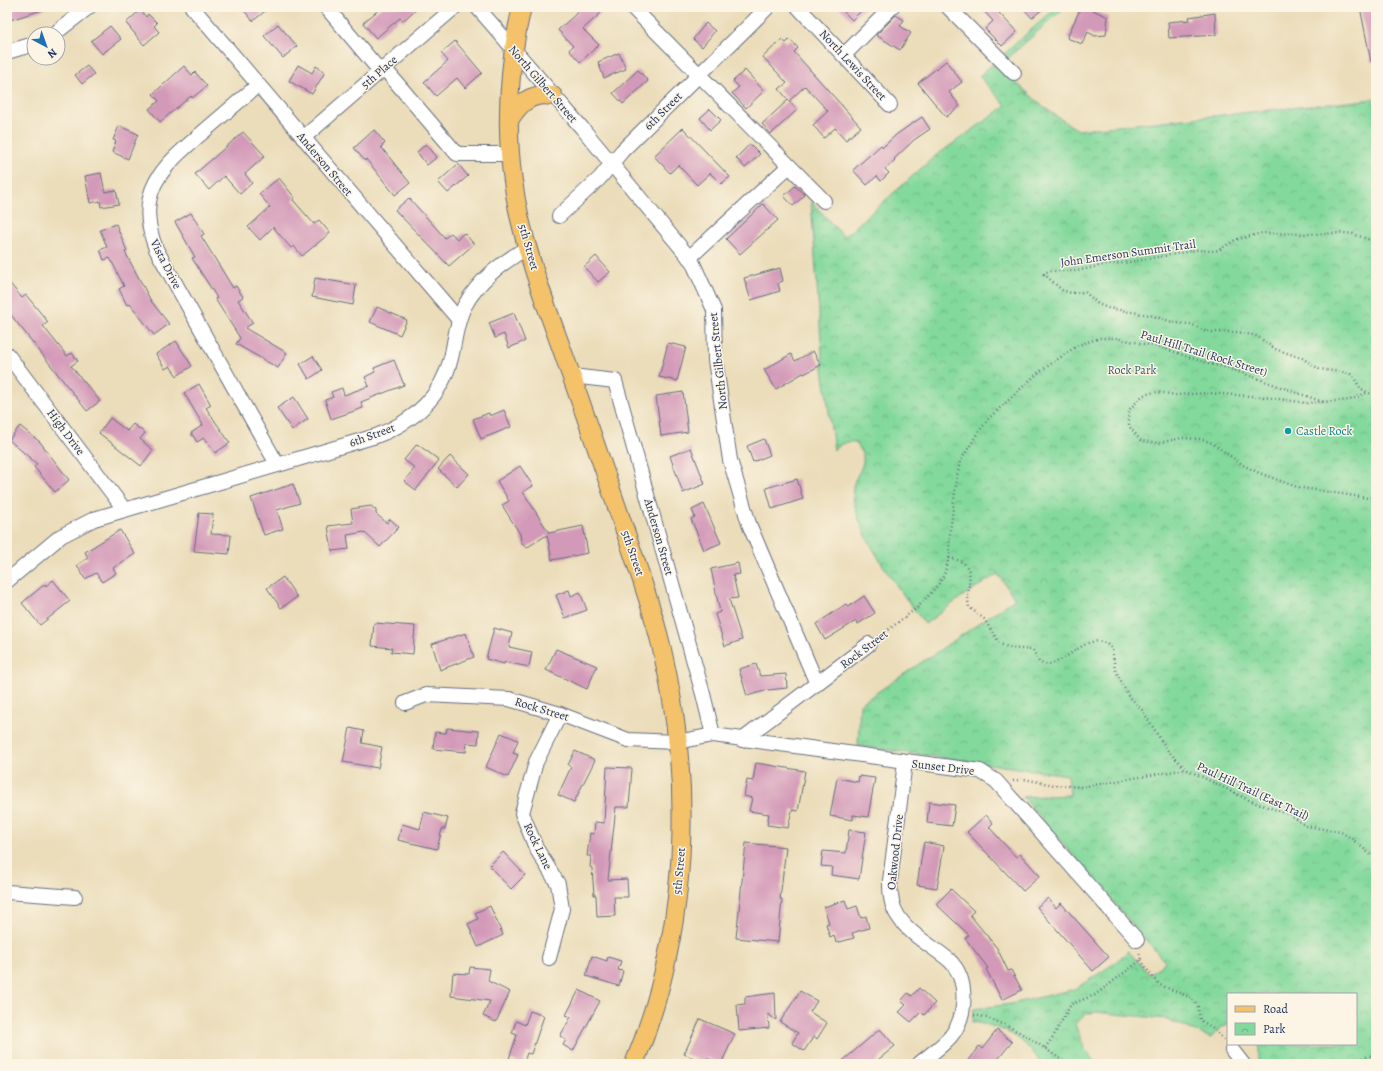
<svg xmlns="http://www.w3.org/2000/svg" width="1383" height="1071" viewBox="0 0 1383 1071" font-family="Alegreya,serif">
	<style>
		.park { fill: url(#park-crowns); stroke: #4f847d }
		.building { fill: #d399b8 }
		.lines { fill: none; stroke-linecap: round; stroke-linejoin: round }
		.minor-casing { stroke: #646c7e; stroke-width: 16 }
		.major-casing { stroke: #646c7e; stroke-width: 20 }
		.path { stroke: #646c7e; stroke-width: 2.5; stroke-dasharray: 1 3; stroke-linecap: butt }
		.minor { stroke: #fff; stroke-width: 14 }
		.major { stroke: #f3c26a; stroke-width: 18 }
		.culture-dot { fill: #0f9aa8; stroke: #fcf5e5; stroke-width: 1.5 }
		.labels { text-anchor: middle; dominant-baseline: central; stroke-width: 3; stroke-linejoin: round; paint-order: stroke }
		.street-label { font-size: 12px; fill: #1b2f5e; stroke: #fcf5e5 }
		.park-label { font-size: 12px; fill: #355a6e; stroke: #fcf5e5 }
		.culture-label { font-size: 12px; fill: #0d838f; stroke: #fcf5e5; text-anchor: start }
	</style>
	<defs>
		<pattern id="park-crowns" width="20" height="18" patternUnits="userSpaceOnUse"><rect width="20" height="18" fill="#83d99c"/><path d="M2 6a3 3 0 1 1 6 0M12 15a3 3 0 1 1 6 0" fill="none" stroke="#6ab082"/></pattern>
	</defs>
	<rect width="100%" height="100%" fill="#fcf5e5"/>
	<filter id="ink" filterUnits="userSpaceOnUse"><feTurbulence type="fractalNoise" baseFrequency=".025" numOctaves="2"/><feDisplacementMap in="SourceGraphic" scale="8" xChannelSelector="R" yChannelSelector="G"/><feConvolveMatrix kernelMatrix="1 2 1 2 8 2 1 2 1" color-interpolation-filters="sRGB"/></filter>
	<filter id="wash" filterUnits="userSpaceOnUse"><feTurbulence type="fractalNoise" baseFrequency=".012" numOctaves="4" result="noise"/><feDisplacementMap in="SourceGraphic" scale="16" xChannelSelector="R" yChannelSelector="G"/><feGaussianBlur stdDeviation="0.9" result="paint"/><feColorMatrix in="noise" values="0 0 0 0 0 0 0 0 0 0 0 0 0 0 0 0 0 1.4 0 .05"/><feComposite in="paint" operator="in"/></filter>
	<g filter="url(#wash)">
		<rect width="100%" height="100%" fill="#ebddba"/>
		<path class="park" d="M1057 7H1065L999 66C1024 90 1048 113 1078 130L1376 99V1060L1359 1064H1259V1044H1356V994H1228V1025L1220 1028 1211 1038 1167 1019 1095 1012 1086 1014 1075 1024 1085 1050 1096 1064H1058L1056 1062 1054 1064H1037L1040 1061C1020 1035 1004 1027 972 1022L974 1009 1011 1004 1075 989 1112 965 1128 951 1150 975 1165 962 1023 797 1070 795 1068 775 858 746 860 704 1015 599 998 574 964 595 925 624C900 590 858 538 853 495 850 472 876 466 855 442 846 441 840 444 834 450L823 368 811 201 844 237 934 157 1006 106 979 76Z"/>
		<g id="blocks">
			<g class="building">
				<path d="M7 7H45V9L7 21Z"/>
				<path d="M241 7H270L253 21Z"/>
				<path d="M382 7H418L403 21 400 18 376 38 363 23Z"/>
				<path d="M572 7H596L601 13 583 29 599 45 580 62 569 50 573 46 558 30 578 12Z"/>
				<path d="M839 7H865L852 20Z"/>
				<path d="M980 7H1005L999 13 1017 32 1002 46 985 29 993 21Z"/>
				<path d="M1022 7H1045L1032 18Z"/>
				<path d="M1081 7H1086L1108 17 1106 35 1095 36 1088 32 1082 44 1067 38Z"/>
				<path d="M1360 7H1376V61L1371 62Z"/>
				<path d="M140 10 146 17 148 14 157 23 154 26 159 32 144 45 126 23Z"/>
				<path d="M1215 13 1216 35 1169 38 1168 22 1190 20 1189 17Z"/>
				<path d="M896 15 904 20 900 26 911 33 900 50 876 35Z"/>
				<path d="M706 23 715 31 702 47 693 39Z"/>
				<path d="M278 24 297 46 283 58 264 36Z"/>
				<path d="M110 26 121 39 102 54 91 41Z"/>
				<path d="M782 39 786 43 790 39 798 48 794 52 861 127 846 140 835 128 824 138 813 125 828 111 805 86 789 101 779 89 787 83 763 57Z"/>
				<path d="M455 41 482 73 465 88 457 78 436 96 424 82 448 61 441 53Z"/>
				<path d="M619 53 626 69 604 78 598 62Z"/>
				<path d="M946 61 962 82 949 92 960 106 946 117 918 83Z"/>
				<path d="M298 65 312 73 316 66 325 72 312 94 289 81Z"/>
				<path d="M87 66 94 74 82 84 75 75Z"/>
				<path d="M184 66 192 75 195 72 207 86 192 98 191 96 160 122 149 109 159 101 153 94Z"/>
				<path d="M638 70 648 81 623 104 613 93Z"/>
				<path d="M745 70 764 91 746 108 732 93 739 87 733 81Z"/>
				<path d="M788 100 797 110 771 134 762 124Z"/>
				<path d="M710 109 721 120 710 130 700 118Z"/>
				<path d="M922 117 930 129 914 140 894 159 895 160 885 169 889 173 881 181 877 176 867 185 853 170 881 145 883 147 897 134Z"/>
				<path d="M119 126 138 134 128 159 112 152 116 141 113 140Z"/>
				<path d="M683 128 730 177 721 184 710 173 697 185 678 165 670 173 654 156Z"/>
				<path d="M374 130 385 143 381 147 410 183 395 195 366 159 365 161 354 148Z"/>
				<path d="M243 132 265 156 245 174 252 183 240 194 224 176 209 190 195 174Z"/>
				<path d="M426 144 437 157 427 165 417 152Z"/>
				<path d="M750 144 760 154 745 168 736 158Z"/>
				<path d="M458 164 468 176 448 193 438 182Z"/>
				<path d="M101 173 105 192 116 190 119 204 101 207 100 201 90 203 85 176Z"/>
				<path d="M279 178 295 198 293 200 314 224 319 220 330 233 302 256 294 246 291 248 273 227 260 240 248 227 270 207 259 194Z"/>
				<path d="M795 186 805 195 793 206 784 196Z"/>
				<path d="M409 198 445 238 451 233 457 239 464 233 474 244 449 266 395 210Z"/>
				<path d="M763 204 778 220 740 254 726 239Z"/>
				<path d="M191 213 204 234 201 236 233 288 236 286 243 297 238 300 253 323 245 328 287 353 278 368 236 344 240 338 215 299 217 298 192 258 195 257 175 222Z"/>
				<path d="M116 224 127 251 125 252 151 301 169 324 154 335 130 304 127 305 119 289 124 286 110 258 104 260 100 250 107 247 100 230Z"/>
				<path d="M596 256 610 272 598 282 584 267Z"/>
				<path d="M780 268 783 281 778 283 780 291 751 300 744 278Z"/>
				<path d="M315 278 356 285 353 305 312 297Z"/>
				<path d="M7 280 22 298 26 295 48 322 43 326 67 356 72 353 78 361 71 366 100 401 87 411 7 310Z"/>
				<path d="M377 307 407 320 400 335 370 322Z"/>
				<path d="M514 313 525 341 509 348 504 334 495 338 489 323Z"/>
				<path d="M176 341 192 366 177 376 170 366 165 369 156 354Z"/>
				<path d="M668 343 686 347 677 381 659 377Z"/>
				<path d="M813 351 821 365 804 374 803 373 776 389 764 370 791 354 795 361Z"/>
				<path d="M313 356 322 370 309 379 300 364Z"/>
				<path d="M394 360 404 385 361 402 363 408 331 419 325 400 333 397 331 392 342 388 344 395 369 386 365 377 375 372 374 368Z"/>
				<path d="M199 384 211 405 206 408 230 443 215 453 204 438 197 442 191 433 203 425 184 393Z"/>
				<path d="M683 392 688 432 661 436 656 396Z"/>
				<path d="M294 397 308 419 292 430 277 408Z"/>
				<path d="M504 410 511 427 481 439 473 419 489 413 490 416Z"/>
				<path d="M110 418 127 431 133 424 145 433 140 439 153 450 141 466 99 433Z"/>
				<path d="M20 426 40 442 69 480 55 492 34 467 37 464 9 440Z"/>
				<path d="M764 439 770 455 753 462 747 446Z"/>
				<path d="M417 444 439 460 416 490 404 481 415 468 404 460Z"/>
				<path d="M691 448 705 484 683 493 670 456Z"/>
				<path d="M450 456 469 474 457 487 438 469Z"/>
				<path d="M520 466 533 486 523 492 549 533 583 526 588 553 552 560 547 535 526 548 521 541 520 534 502 505 509 501 497 481Z"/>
				<path d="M797 479 803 499 772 509 766 488Z"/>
				<path d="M293 484 300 503 277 510 283 529 264 535 251 498Z"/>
				<path d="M704 504 721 543 704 550 691 519 695 517 692 510Z"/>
				<path d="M371 506 376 510V514L387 523 390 519 399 527 380 547 364 532 347 535 349 549 332 551 328 526 353 523 351 509Z"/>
				<path d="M199 513 213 514 211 534 231 535 229 554 194 551Z"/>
				<path d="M120 530 135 554 113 568 116 573 102 582 96 573 85 579 77 565 88 558 85 552Z"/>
				<path d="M738 563 740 574 733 575 738 598 729 599 742 640 725 646 715 614 720 612 711 569Z"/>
				<path d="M283 577 297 597 281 608 267 588Z"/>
				<path d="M53 580 70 601 40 625 22 603 45 584 46 586Z"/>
				<path d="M569 590 571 596 580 592 587 610 565 618 556 595Z"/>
				<path d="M864 596 875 613 858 624 856 621 825 640 816 624 846 604 848 607Z"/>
				<path d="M374 623 415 626 413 654 391 652 392 648 372 646Z"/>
				<path d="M494 628 512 633 509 647 532 652 529 667 505 662 504 664 486 659Z"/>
				<path d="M466 633 474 657 440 670 432 644Z"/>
				<path d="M556 649 597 666 587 689 546 670Z"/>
				<path d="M756 664 760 676 786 674 787 688 768 690 747 696 739 669Z"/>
				<path d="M350 728 364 731 362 743 382 747 378 768 343 762Z"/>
				<path d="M447 728 479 731 478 744 467 743 466 752 433 749 435 732 446 733Z"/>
				<path d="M501 733 518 740 513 753 518 755 508 777 486 767Z"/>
				<path d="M575 751 595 760 574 802 558 795 571 767 568 765Z"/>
				<path d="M756 763 805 771 798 811 792 810 788 828 767 825 769 814 749 811 752 798 744 796 747 780 753 781Z"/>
				<path d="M607 767 632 768 629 807H616L608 880 627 879 628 897H614L615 916 597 917 596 895H594L592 868 590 867 591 856H587L590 833 594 834 595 822 604 823Z"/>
				<path d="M859 776 875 778 868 817 853 815V820L830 816 837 778 858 782Z"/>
				<path d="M929 802 955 805 952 826 927 823Z"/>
				<path d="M424 812 448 818 445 829H442L437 849 398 840 402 824 420 829Z"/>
				<path d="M986 815 993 823 989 827 1016 857 1020 854 1040 876 1023 891 967 832Z"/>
				<path d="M849 830 866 832 859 879 831 875 832 867 821 866 823 851 846 853Z"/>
				<path d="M924 842 944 846 937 888 917 885Z"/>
				<path d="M746 843 786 847 780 899H782L778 942 736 938Z"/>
				<path d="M503 852 525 875 511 889 489 866Z"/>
				<path d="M951 889 974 911 970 915 997 948 1008 971 1011 970 1022 990 1002 1000 986 969 988 968 965 938 969 935 936 904Z"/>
				<path d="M1048 898 1056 908 1061 903 1109 957 1093 971 1037 907Z"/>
				<path d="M845 900 848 909 857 906 861 918 866 916 869 928 852 933 854 938 836 943 834 935 830 937 826 924 829 923 824 907Z"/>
				<path d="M490 906 503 935 478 947 468 924 478 919 475 913Z"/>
				<path d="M592 956 607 961 608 957 621 961 618 970 623 971 619 986 586 976Z"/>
				<path d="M470 967 490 969 488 981 510 992 496 1022 483 1016 490 1001 451 996 453 973 469 974Z"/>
				<path d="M919 988 935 1003 924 1015 921 1012 911 1022 899 1012 906 1005 901 1001 908 993 912 996Z"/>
				<path d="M579 990 600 1001 573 1051 563 1045 566 1040 560 1036 571 1017 566 1015Z"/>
				<path d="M800 991 817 1001 810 1012 827 1023 817 1039 814 1036 804 1051 792 1043 798 1033 780 1022Z"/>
				<path d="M775 993 776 1020 768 1014 769 1028 739 1031 737 1005 745 1004V997Z"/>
				<path d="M530 1011 544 1016 531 1054 527 1053 523 1064 509 1059 517 1035 512 1033 516 1021 525 1025Z"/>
				<path d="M700 1019 735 1034 721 1064 707 1058 705 1063 684 1054Z"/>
				<path d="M880 1029 895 1046 873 1064H839Z"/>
				<path d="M997 1030 1012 1042 994 1064H965L979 1046 982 1049Z"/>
			</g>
		</g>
	</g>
	<g filter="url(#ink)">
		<use href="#blocks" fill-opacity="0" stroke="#646c7e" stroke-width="1"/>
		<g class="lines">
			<defs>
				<g id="minor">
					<path d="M192 7 459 320"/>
					<path d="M326 7 380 71"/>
					<path d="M477 7 582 128 692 261 714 310 715 360 730 460 749 524 817 684"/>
					<path d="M632 7 824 201"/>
					<path d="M798 7 890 105"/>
					<path d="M948 7 1014 73"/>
					<path d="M54 34 89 7"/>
					<path d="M7 52 34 44"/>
					<path d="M844 55 892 7"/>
					<path d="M384 68 457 154H511"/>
					<path d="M258 85C239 101 221 117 202 133 161 168 134 192 156 249L277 464"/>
					<path d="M303 138 455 7"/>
					<path d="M559 216 600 178 622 151 768 7"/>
					<path d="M689 258 789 166"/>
					<path d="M7 354 124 509"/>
					<path d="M572 376 615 381 703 694 713 735"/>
					<path d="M7 581 61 536 94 519 376 436C413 422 441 398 451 358 455 341 456 323 464 307 478 280 502 263 528 247"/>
					<path d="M405 703 426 695 509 699 560 714 628 740 677 742 713 735 980 771 996 781 1137 940"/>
					<path d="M742 740 869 644"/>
					<path d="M905 762 890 881C890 894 891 906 898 916 910 935 932 946 949 960 969 979 967 1016 951 1036 942 1047 929 1055 919 1064"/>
					<path d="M7 892 75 897"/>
					<path d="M549 958 562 909 558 884 536 848 522 813 536 762 560 714"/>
					<path d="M1232 1050 1243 1064"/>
				</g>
				<g id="major">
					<path d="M522 7C509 60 505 127 513 181 522 248 549 312 571 375 589 425 606 475 623 525 637 565 651 604 661 645 694 784 689 931 634 1064"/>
					<path d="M510 119C520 102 533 92 553 96"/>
				</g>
			</defs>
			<use href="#minor" class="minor-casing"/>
			<use href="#major" class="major-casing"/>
			<g class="path">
				<path d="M1376 242 1353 234 1344 233 1307 234 1262 233 1235 240 1219 250 1212 251 1197 250 1124 263 1107 264 1077 271H1048L1044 274 1062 290 1071 293 1085 292 1098 304 1108 308 1150 315 1176 323 1191 324 1207 332H1238L1257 336 1275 349 1302 358 1319 369 1349 373 1353 376 1360 388 1376 397"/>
				<path d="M1366 393 1350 400 1306 403 1265 397 1207 393 1176 395 1158 392 1149 393 1142 396 1129 410V426L1141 441 1158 443 1182 438 1201 439 1212 443 1243 465 1259 473 1297 487 1367 498 1376 496"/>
				<path d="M949 558C982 563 964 586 969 607L984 619 1000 644 1011 648 1033 650 1039 662C1062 675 1089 622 1112 649L1115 669 1128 695 1142 710 1168 751 1186 769 1253 802 1291 815 1306 826 1341 832 1351 838 1376 859"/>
				<path d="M879 637 918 607 938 585 944 575 949 558 950 532 957 476 960 462 977 434 990 417 1038 373 1078 345 1100 338H1115L1160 347 1206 363 1228 368 1323 402"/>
				<path d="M1013 781 1024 779 1054 785 1082 787 1186 769"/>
				<path d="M1141 960 1153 978 1160 985 1192 998 1198 1007 1200 1020 1213 1028 1225 1041"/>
				<path d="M974 1015C1008 1021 1039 1044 1067 1064"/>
				<path d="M1045 1048 1053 1037 1071 1004 1095 995 1141 960 1139 951"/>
				<path d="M1343 1064 1376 1054"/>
			</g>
			<use href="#minor" class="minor"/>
			<use href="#major" class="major"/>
		</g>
	</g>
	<circle class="culture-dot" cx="1288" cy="431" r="4"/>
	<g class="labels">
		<g class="street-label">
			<text transform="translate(853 65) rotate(47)">North Lewis Street</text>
			<text transform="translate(379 72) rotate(-41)">5th Place</text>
			<text transform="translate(543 84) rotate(49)">North Gilbert Street</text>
			<text transform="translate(663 111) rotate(-45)">6th Street</text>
			<text transform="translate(325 164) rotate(50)">Anderson Street</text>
			<text transform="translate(529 247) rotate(74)">5th Street</text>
			<text transform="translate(1128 253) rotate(-8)">John Emerson Summit Trail</text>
			<text transform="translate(166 264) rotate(63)">Vista Drive</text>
			<text transform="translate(1204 353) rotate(17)">Paul Hill Trail (Rock Street)</text>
			<text transform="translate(718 361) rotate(-96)">North Gilbert Street</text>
			<text transform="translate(66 432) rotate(53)">High Drive</text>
			<text transform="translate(372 435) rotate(-20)">6th Street</text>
			<text transform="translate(659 537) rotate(74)">Anderson Street</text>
			<text transform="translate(633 553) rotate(71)">5th Street</text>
			<text transform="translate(864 649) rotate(-37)">Rock Street</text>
			<text transform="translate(542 709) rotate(17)">Rock Street</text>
			<text transform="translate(943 767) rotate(7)">Sunset Drive</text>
			<text transform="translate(1253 791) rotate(25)">Paul Hill Trail (East Trail)</text>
			<text transform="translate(538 846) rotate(64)">Rock Lane</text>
			<text transform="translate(895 852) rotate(-84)">Oakwood Drive</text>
			<text transform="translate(679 871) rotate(-85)">5th Street</text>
		</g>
		<g class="park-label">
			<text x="1132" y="370">Rock Park</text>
		</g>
		<g class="culture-label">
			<text x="1296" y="431">Castle Rock</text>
		</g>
	</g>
	<rect width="1383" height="1071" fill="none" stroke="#fcf5e5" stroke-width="24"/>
	<rect x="1227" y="993" width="130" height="52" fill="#fcf5e5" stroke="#a2a6af"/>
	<rect x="1235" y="1006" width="20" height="6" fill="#f3c26a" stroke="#a2a6af"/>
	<text x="1263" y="1013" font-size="12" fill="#1b2f5e">Road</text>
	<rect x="1235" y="1023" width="20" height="12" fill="url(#park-crowns)" stroke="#a2a6af"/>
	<text x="1263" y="1033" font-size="12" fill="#1b2f5e">Park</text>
	<g transform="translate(46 46) rotate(139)"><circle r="19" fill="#fcf5e5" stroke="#a2a6af"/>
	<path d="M0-3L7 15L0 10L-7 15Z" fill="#1f6fb2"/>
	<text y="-6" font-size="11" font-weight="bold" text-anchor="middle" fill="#1b2f5e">N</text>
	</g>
</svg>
